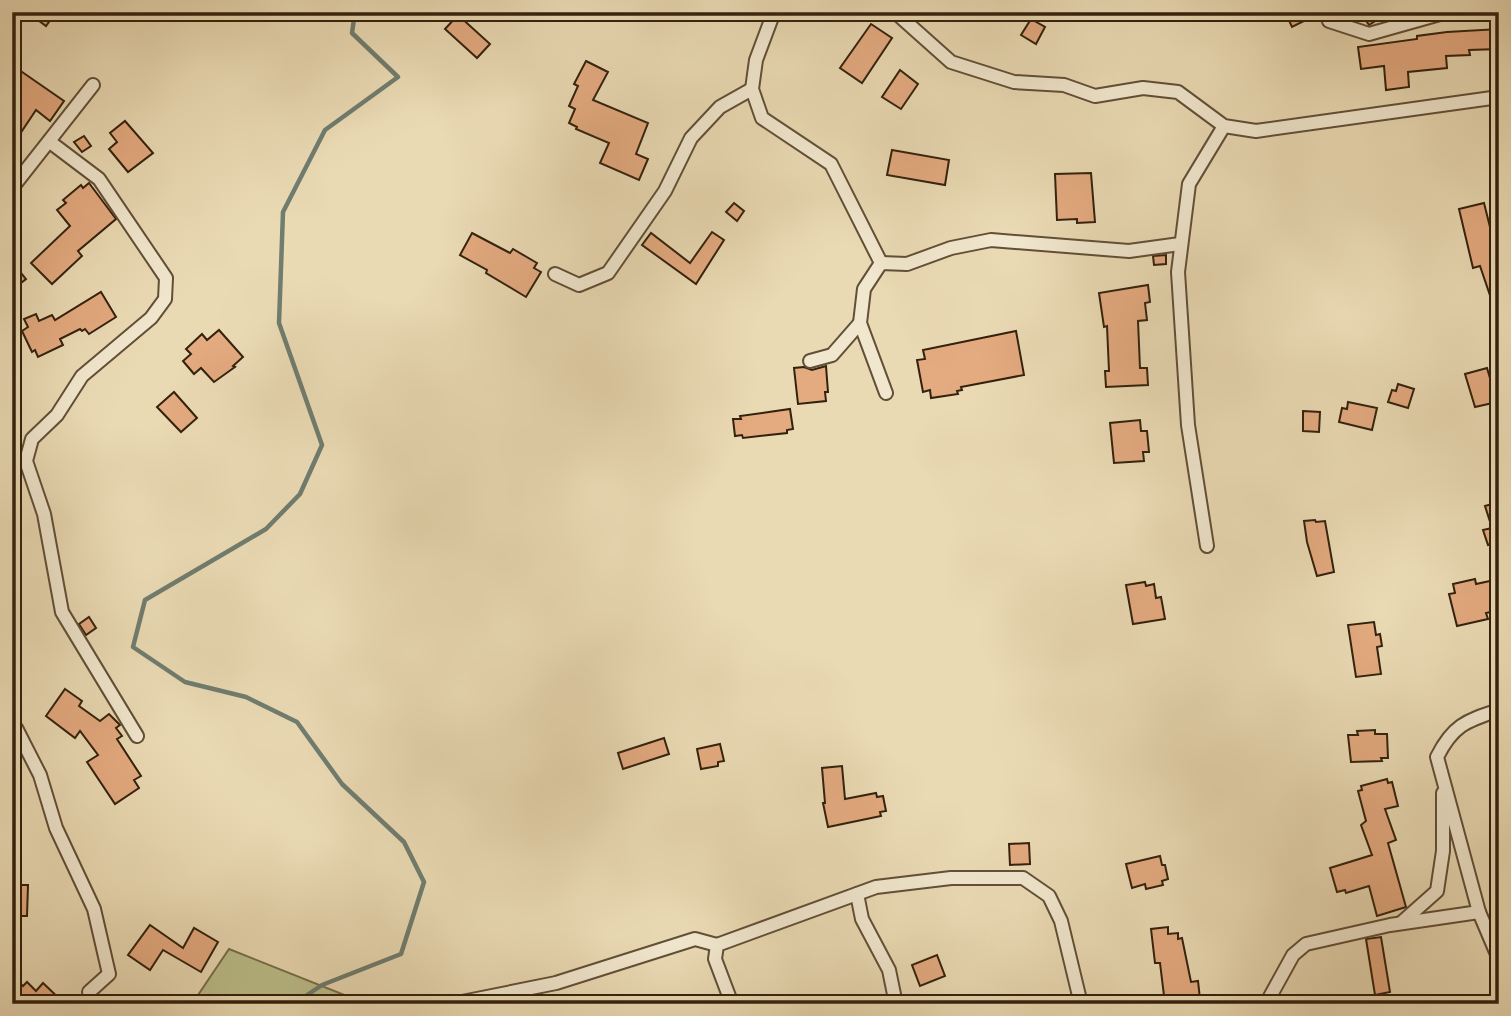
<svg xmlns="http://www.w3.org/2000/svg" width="1511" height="1016" viewBox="0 0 1511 1016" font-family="'EB Garamond',serif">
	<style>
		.green { fill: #bbbe8a; stroke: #77704c; stroke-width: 2 }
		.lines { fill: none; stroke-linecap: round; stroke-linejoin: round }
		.stream { stroke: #707d6f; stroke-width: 4.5 }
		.building { fill: #e4aa80; stroke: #33210d; stroke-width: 2 }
		.street-casing { stroke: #614f37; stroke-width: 16 }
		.street { stroke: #f1e7ce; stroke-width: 12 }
	</style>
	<rect width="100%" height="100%" fill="#eadab4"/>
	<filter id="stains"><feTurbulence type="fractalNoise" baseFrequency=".00286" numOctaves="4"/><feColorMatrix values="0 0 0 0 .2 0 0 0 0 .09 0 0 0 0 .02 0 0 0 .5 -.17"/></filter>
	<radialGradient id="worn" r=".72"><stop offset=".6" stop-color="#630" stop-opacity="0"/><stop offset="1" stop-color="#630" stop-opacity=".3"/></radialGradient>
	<path class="green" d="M229 949 367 1004H192Z"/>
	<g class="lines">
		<path class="stream" d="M294 1004 322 985 401 954 424 882 404 842 342 784 297 722 246 697 185 682 133 647 145 600 266 529 300 494 322 445 279 323 283 212 325 130 398 77 352 33 355 12"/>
	</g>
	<g class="building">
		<path d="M27 12H56L46 26Z"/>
		<path d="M1285 12H1322L1292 27Z"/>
		<path d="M1360 12H1390L1369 25Z"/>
		<path d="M458 15 490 44 477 58 445 29Z"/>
		<path d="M1031 19 1045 27 1036 44 1021 35Z"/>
		<path d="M871 24 892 38 862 83 840 68Z"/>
		<path d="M1499 29V49L1469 50 1470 55 1446 56 1447 68 1408 72 1409 87 1386 90 1384 66 1361 69 1358 47 1417 39V36L1447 32Z"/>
		<path d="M586 61 608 72 593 100 648 123 636 154 648 159 639 180 600 163 609 143 576 129 577 127 569 123 575 109 569 106 578 86 574 84Z"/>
		<path d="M12 65 64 101 50 121 36 110 12 146Z"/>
		<path d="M900 70 918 84 901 109 882 97Z"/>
		<path d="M125 121 153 153 128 172 109 149 117 142 110 133Z"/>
		<path d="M84 136 91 146 82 152 74 142Z"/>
		<path d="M892 150 949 160 945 185 887 175Z"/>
		<path d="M1091 173 1095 222 1077 223V219L1057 220 1055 174Z"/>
		<path d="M89 183 116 219 78 251 82 256 52 284 31 263 70 226 57 210 66 203 63 200 81 185 83 188Z"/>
		<path d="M734 203 744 211 737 221 726 212Z"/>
		<path d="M1484 203 1499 263V316H1497L1480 266 1473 268 1459 209Z"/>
		<path d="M712 232 724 240 696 284 642 245 651 233 690 263Z"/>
		<path d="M472 233 510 253 513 249 537 263 534 268 541 272 526 297 486 273 487 270 460 255Z"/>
		<path d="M1166 255V264L1154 265 1153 256Z"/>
		<path d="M12 262 26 279 12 290Z"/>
		<path d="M1148 285 1150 302 1145 303 1147 320 1138 321 1140 368H1147L1148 385 1106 387 1105 371H1109L1107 326 1104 327 1099 293Z"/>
		<path d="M101 292 116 317 89 334 85 329 82 331 80 329 60 339 63 345 38 357 35 350 32 352 22 331 28 327 24 319 36 314 39 321 52 315 55 320Z"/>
		<path d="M219 330 243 357 233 366 235 367 214 382 201 368 194 374 183 361 191 354 186 349 202 334 207 340Z"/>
		<path d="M1016 331 1024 375 961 387 962 390 957 391 958 394 931 398 930 390 923 392 917 360 925 359 923 350Z"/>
		<path d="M826 366 828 392H825L826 401 798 404 794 368 804 367 812 370Z"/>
		<path d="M1487 368 1497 402 1475 407 1465 374Z"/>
		<path d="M1398 384 1414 389 1408 408 1388 402 1392 390 1396 391Z"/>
		<path d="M174 392 197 418 181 432 157 407Z"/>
		<path d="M1348 402 1377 408 1372 430 1339 422 1342 408 1347 409Z"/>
		<path d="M790 409 793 429 787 430V433L743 438 742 435 735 436 733 419H741L740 416Z"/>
		<path d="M1303 411 1320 412 1319 432 1303 431Z"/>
		<path d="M1140 420 1141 431H1147L1149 452H1143L1144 461 1114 463 1110 423Z"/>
		<path d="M1499 502V542L1488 545 1483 530 1492 528 1485 506Z"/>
		<path d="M1315 520 1316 522 1325 521 1334 572 1317 576 1307 542 1304 521Z"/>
		<path d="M1475 579 1476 584 1499 579V596L1493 597 1496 611 1486 613 1488 619 1457 626 1449 594 1455 593 1453 584Z"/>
		<path d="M1145 582 1146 586 1154 584 1156 598 1161 597 1165 619 1133 624 1126 585Z"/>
		<path d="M89 617 96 628 86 635 79 624Z"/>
		<path d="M1374 622 1376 635 1380 634 1382 646 1377 647 1381 674 1356 677 1348 625Z"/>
		<path d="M65 689 82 701 79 706 100 721 109 714 120 725 116 728 122 736 117 739 141 776 134 780 139 788 115 804 87 762 98 755 80 731 75 738 46 716Z"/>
		<path d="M1375 730V734H1387L1388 758H1381L1382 761 1351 762 1348 735H1358L1357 731Z"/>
		<path d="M664 738 669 754 623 769 618 753Z"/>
		<path d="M720 744 724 761 718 762V766L701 769 697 749Z"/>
		<path d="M842 766 845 799 876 793 877 797 883 796 886 811 880 812 881 816 828 827 823 803H825L822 768Z"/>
		<path d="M1387 779 1388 783 1392 782 1398 806 1385 809 1396 840 1388 843 1406 907 1377 916 1369 886 1346 893 1345 890 1337 892 1330 868 1372 855 1361 825 1366 821 1358 791 1362 790 1361 786Z"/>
		<path d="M1029 843 1030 864 1010 865 1009 844Z"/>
		<path d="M1160 856 1162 865H1165L1168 879 1162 881 1163 885 1146 889 1145 884 1132 888 1126 864Z"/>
		<path d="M12 885H28L27 916H12Z"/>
		<path d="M150 925 183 948 194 928 218 942 201 972 163 950 150 970 128 955Z"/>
		<path d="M1168 927V934L1178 933V939L1182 938 1191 982 1198 981 1200 999 1185 1000 1186 1004H1165L1160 963H1155L1151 929Z"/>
		<path d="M1381 937 1390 992 1375 995 1366 939Z"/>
		<path d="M937 955 945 976 920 986 912 965Z"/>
		<path d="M12 976 23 986 27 982 36 991 43 983 65 1004H12Z"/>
	</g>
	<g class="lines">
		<defs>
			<g id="street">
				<path d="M774 12 756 60 752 89 762 118 831 164 881 263"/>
				<path d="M895 12 951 62 1014 82 1064 85 1095 96 1143 88 1178 92 1224 126 1256 131 1499 97"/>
				<path d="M1329 21 1369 34 1447 12"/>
				<path d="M50 142 99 179 166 278 165 299 151 318 82 376 57 415 32 439 26 461 44 514 62 612 137 736"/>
				<path d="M12 188 93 85"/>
				<path d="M555 274 579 285 608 273 665 191 691 138 720 107 752 89"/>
				<path d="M810 361 832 355 860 323"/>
				<path d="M886 393 860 323 864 289 881 263 907 264 951 248 991 240 1129 251 1180 244"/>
				<path d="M1207 546 1188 425 1178 272 1189 184 1224 126"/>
				<path d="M12 727 16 728 40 775 56 828 94 909 109 974 89 992"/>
				<path d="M857 894 862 919 889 970 896 1004"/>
				<path d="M1479 912 1499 959"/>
				<path d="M1401 923 1437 891 1443 851V793"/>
				<path d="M452 1004 556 983 695 939 717 945"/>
				<path d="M732 1004 715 959 717 945 876 887 951 878H1023L1049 896 1061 921 1081 1004"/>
				<path d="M1266 1004 1293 955 1306 944 1390 925 1479 912 1437 757C1453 725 1466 721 1499 710"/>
			</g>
		</defs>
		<use href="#street" class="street-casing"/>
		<use href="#street" class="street"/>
	</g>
	<rect width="1511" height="1016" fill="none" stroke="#eadab4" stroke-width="42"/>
	<rect x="14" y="14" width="1483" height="988" fill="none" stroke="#33210d" stroke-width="3.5"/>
	<rect x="21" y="21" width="1469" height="974" fill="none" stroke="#33210d" stroke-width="2"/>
	<rect width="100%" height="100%" filter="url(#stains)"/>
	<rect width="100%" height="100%" fill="url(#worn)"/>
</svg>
